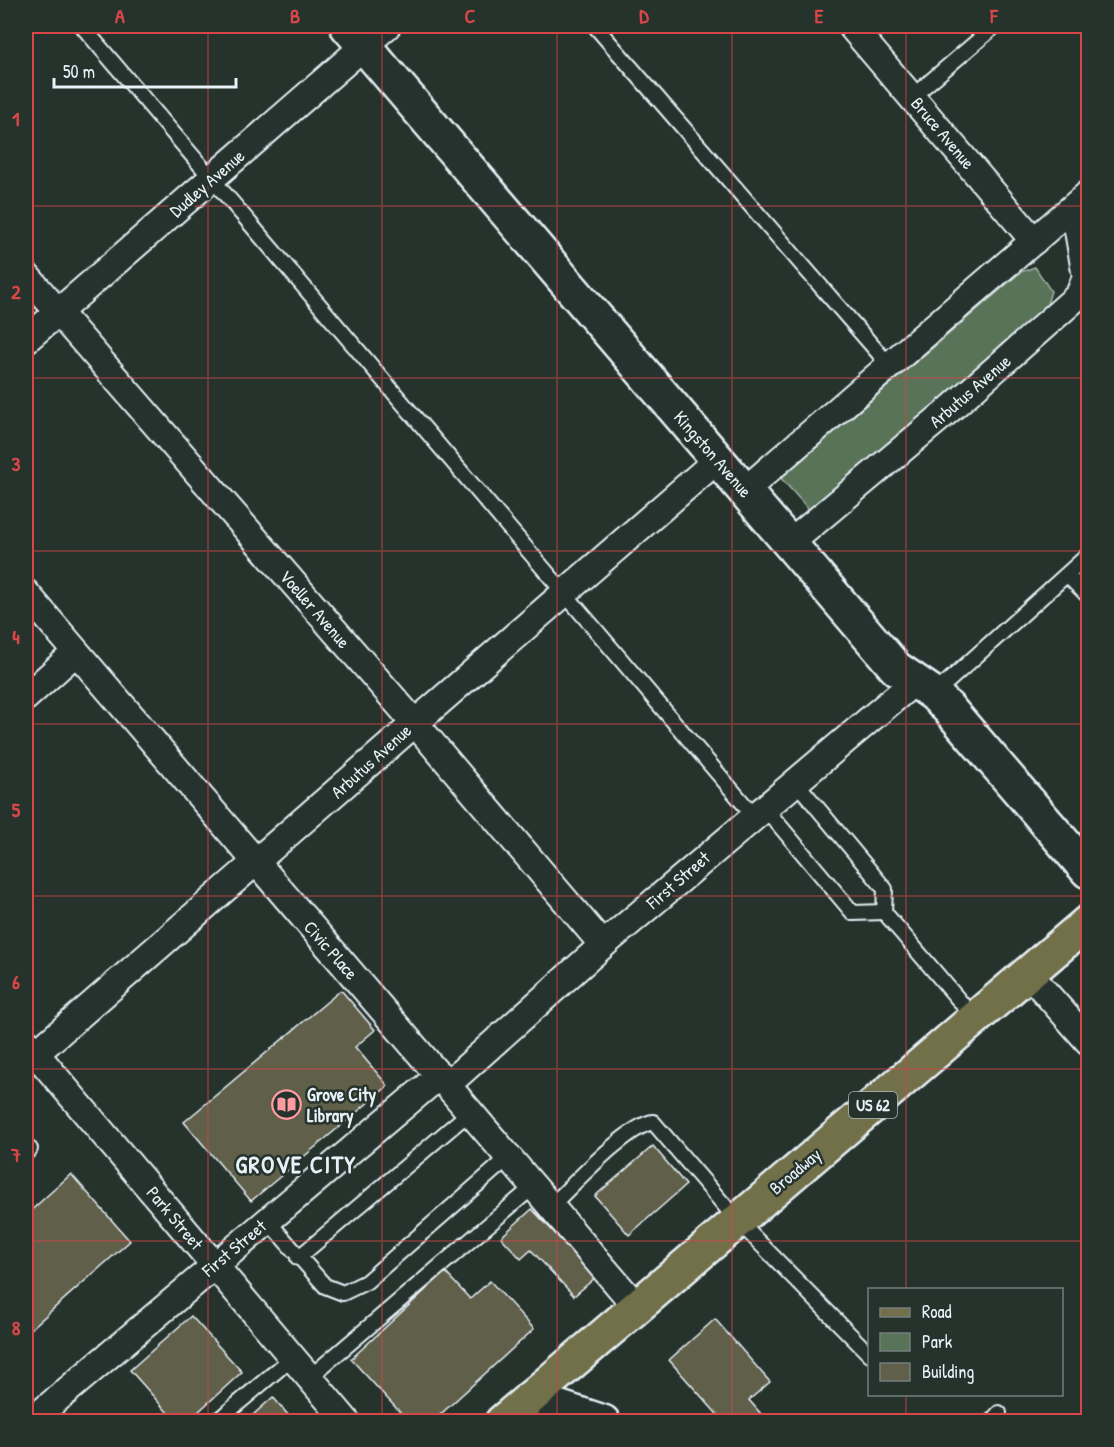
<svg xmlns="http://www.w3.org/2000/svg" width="1114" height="1447" viewBox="0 0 1114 1447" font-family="'Patrick Hand',sans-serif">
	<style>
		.green { fill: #597359; stroke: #a0b2a8; stroke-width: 1.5 }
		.building { fill: #605f4a; stroke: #e8f1f8; stroke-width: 1.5 }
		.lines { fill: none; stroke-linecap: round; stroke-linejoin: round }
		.lane-casing { stroke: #e8f1f8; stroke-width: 18 }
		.street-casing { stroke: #e8f1f8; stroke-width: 30 }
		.secondary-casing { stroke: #e8f1f8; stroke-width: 38 }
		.primary-casing { stroke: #e8f1f8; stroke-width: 38 }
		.lane { stroke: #26332d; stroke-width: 14 }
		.street { stroke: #26332d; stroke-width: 26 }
		.secondary { stroke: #26332d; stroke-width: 33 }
		.primary { stroke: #726f4a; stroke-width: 33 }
		.grid { fill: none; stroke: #d94647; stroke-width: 1.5; stroke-opacity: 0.55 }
		.labels { text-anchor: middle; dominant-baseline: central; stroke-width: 5; stroke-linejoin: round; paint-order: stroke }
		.shield { fill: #26332d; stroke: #aeb8bb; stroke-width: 1.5 }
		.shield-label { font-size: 16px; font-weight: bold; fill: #e8f1f8 }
		.street-label { font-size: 18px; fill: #e8f1f8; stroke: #26332d }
		.poi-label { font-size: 18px; font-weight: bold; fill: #e8f1f8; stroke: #26332d; text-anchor: start }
		.district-label { font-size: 24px; font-weight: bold; letter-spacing: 1.5px; fill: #e8f1f8; stroke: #26332d }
		.neatline { fill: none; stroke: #d94647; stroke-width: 2 }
		.grid-label { font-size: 20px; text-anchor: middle; font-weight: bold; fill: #d94647 }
	</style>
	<rect width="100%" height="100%" fill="#26332d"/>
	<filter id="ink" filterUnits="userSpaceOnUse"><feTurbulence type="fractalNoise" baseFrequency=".0167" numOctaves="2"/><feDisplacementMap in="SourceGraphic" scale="12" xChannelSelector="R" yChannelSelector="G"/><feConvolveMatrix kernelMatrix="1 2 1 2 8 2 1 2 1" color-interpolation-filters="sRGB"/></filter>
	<g filter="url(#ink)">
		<path class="green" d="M1035 267 1051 291 1044 314 810 511 781 478 1021 272Z"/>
		<g class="building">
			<path d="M341 990 375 1030 355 1047 388 1086 251 1201 184 1122Z"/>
			<path d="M653 1146 686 1185 629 1235 595 1196Z"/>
			<path d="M71 1174 130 1241 26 1333V1215Z"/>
			<path d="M532 1209 596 1277 574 1296 531 1250 521 1259 501 1237Z"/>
			<path d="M445 1272 470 1299 490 1281 534 1329 432 1422H409L351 1359Z"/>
			<path d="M191 1316 242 1372 187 1422H176L130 1370Z"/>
			<path d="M715 1319 770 1382 749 1400 768 1422H724L669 1360Z"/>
			<path d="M273 1397 294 1422H245Z"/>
		</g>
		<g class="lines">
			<defs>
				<g id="lane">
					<path d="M82 26 754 816"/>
					<path d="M595 26 889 365"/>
					<path d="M912 97 995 26"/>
					<path d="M1067 575 1088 596"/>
					<path d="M934 694 1088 555"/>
					<path d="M795 781 885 889 884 912 975 1019"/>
					<path d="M764 807 853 913 884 912"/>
					<path d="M26 1153 30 1149"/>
					<path d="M551 1206C572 1186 627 1126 653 1122L737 1220 870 1355"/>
					<path d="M267 1220 325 1286 343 1293 366 1282 509 1157"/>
					<path d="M298 1258 471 1111"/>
					<path d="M310 1377 534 1186"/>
					<path d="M216 1422 293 1357"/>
					<path d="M991 1422 999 1413"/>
				</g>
				<g id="street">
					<path d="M851 26 1034 241"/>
					<path d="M26 275 414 722 603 945"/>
					<path d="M26 340 387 26"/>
					<path d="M744 491 1088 194"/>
					<path d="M789 544 949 410 1079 295 1086 277 1074 207"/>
					<path d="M26 593 636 1306"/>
					<path d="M26 697 76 652"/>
					<path d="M1029 974 1088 1041"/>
					<path d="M26 1042 347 1422"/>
					<path d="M26 1062 717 460"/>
					<path d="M448 1084 603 945 914 682"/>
					<path d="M30 1422 440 1075"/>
				</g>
				<g id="secondary">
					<path d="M347 26 896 668 934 694 948 708 1088 871"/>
					<path d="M530 1398 603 1422"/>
				</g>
				<path id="primary" d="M502 1422 1088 922"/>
			</defs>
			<use href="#lane" class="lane-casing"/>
			<use href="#street" class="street-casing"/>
			<use href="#secondary" class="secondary-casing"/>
			<use href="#primary" class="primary-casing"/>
			<use href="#lane" class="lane"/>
			<use href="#street" class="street"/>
			<use href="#secondary" class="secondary"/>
			<use href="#primary" class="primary"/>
		</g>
	</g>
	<path class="grid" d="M208 26V1422M382 26V1422M557 26V1422M732 26V1422M906 26V1290M26 206H1088M26 378H1088M26 551H1088M26 724H1088M26 896H1088M26 1069H1088M26 1241H1088M906 1394V1422"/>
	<defs>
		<symbol id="library-ring" viewBox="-11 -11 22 22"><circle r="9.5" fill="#26332d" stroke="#ff9aa2" stroke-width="1.5"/><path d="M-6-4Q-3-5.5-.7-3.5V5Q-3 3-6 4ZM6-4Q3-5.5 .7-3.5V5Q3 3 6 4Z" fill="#ff9aa2"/></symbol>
	</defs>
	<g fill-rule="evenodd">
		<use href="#library-ring" x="270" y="1088" width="33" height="33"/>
	</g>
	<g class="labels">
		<rect class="shield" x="849" y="1092" width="48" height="26" rx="4.5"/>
		<g class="shield-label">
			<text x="873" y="1105">US 62</text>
		</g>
		<g class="street-label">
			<text transform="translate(943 133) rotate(50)">Bruce Avenue</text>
			<text transform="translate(207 183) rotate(-41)">Dudley Avenue</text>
			<text transform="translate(970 391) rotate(-41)">Arbutus Avenue</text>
			<text transform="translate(713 454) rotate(49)">Kingston Avenue</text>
			<text transform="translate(315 609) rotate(49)">Voeller Avenue</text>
			<text transform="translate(371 761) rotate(-42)">Arbutus Avenue</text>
			<text transform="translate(678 880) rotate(-41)">First Street</text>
			<text transform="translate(331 950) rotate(49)">Civic Place</text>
			<text transform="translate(795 1171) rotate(-40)">Broadway</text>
			<text transform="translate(175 1218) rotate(50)">Park Street</text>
			<text transform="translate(234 1248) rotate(-40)">First Street</text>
		</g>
		<g class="poi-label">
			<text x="307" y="1094">Grove City<tspan x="307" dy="21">Library</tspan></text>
		</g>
		<g class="district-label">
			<text x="296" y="1164">GROVE CITY</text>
		</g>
	</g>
	<rect width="1114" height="1447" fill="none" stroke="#26332d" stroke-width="66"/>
	<rect x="868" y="1288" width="195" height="108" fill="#26332d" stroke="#747f7e" stroke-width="1.5"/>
	<rect x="880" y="1308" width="30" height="9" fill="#726f4a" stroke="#747f7e" stroke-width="1.5"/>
	<text x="922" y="1318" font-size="18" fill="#e8f1f8">Road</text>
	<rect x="880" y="1333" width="30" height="18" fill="#597359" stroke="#747f7e" stroke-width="1.5"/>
	<text x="922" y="1348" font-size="18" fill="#e8f1f8">Park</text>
	<rect x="880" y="1363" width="30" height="18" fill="#605f4a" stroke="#747f7e" stroke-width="1.5"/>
	<text x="922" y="1378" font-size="18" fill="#e8f1f8">Building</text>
	<path d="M54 78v9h182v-9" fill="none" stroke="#e8f1f8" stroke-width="3"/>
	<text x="63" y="78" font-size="18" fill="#e8f1f8" stroke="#26332d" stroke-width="4.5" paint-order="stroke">50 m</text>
	<rect x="33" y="33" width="1048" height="1381" class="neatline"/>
	<g class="grid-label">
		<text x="120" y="23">A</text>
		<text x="295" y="23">B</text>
		<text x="470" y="23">C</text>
		<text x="644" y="23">D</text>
		<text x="819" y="23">E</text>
		<text x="994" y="23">F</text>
		<text x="16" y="126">1</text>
		<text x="16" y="299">2</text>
		<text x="16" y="471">3</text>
		<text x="16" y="644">4</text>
		<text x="16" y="817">5</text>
		<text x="16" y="989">6</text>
		<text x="16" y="1162">7</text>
		<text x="16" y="1335">8</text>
	</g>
</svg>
